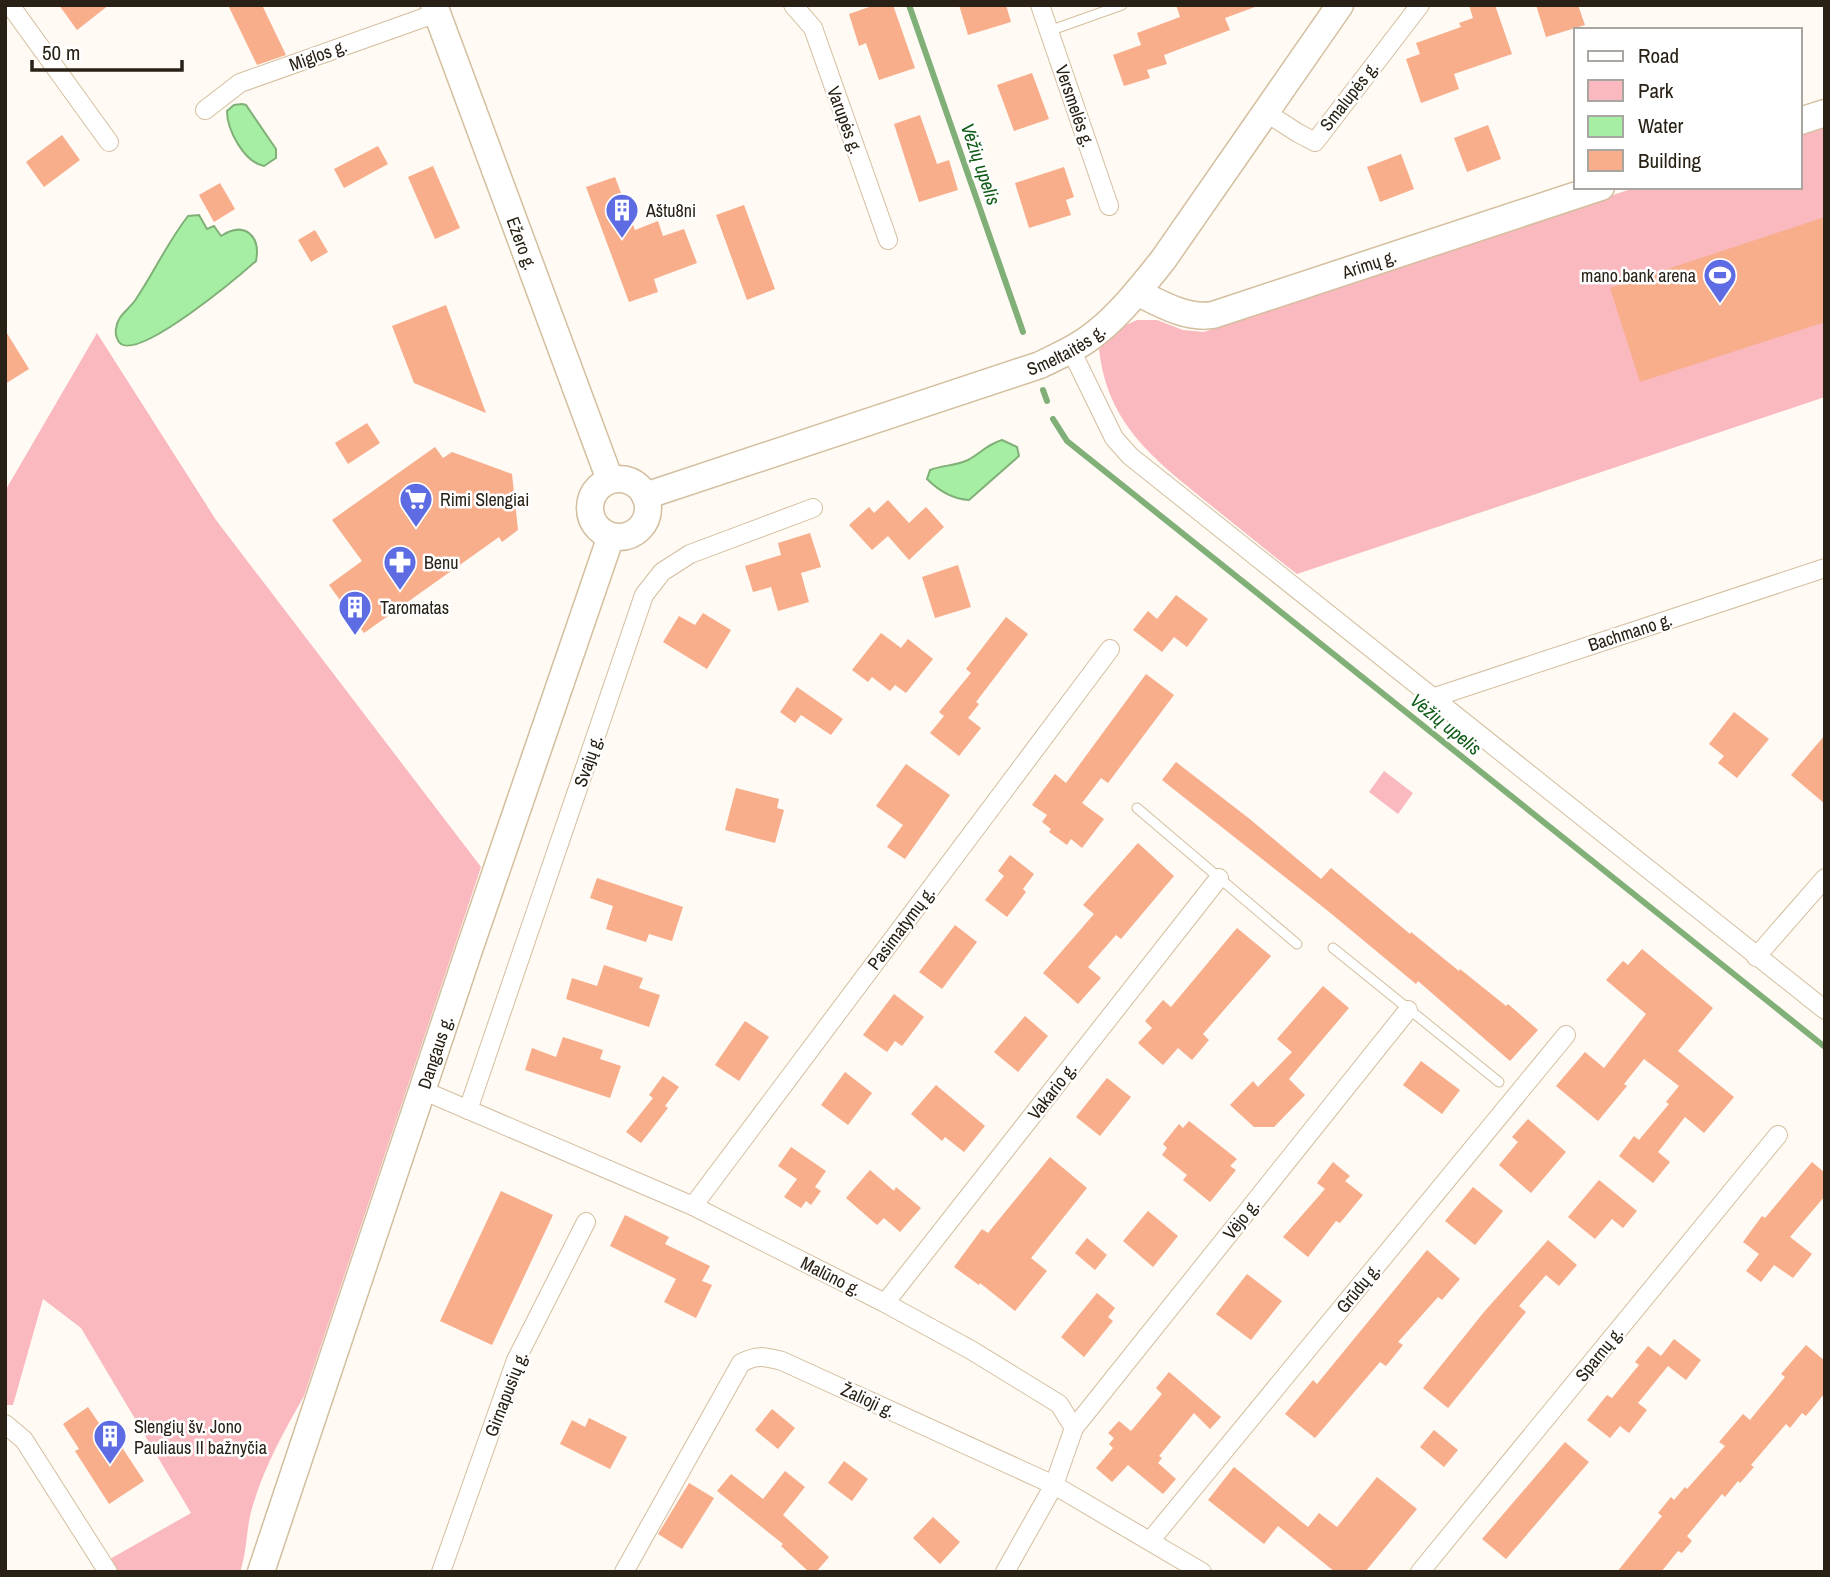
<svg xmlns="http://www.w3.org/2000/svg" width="1830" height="1577" viewBox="0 0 1830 1577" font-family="'Archivo Narrow',sans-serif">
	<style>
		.green { fill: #fab9bf }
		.water { fill: #a5eea3; stroke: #80b078; stroke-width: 2 }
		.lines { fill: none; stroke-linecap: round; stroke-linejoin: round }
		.stream { stroke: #80b078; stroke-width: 6 }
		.building { fill: #f8ad8b }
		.lane-casing { stroke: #d3be9e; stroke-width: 11 }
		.street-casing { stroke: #d3be9e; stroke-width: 20 }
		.secondary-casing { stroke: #d3be9e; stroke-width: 29 }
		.lane { stroke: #fff; stroke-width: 9 }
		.street { stroke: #fff; stroke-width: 18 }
		.secondary { stroke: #fff; stroke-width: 26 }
		.labels { text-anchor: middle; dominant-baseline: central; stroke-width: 5; stroke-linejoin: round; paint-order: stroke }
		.street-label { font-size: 18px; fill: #292115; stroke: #fff }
		.poi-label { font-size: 18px; fill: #292115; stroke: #fff; text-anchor: start }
		.water-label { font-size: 19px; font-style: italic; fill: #115c18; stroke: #fff }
	</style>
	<rect width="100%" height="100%" fill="#fffaf4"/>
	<g class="green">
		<path d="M1825 124V397L1297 574C1267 551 1238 527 1208 503 1154 459 1107 424 1099 349L1119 328 1137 320H1157L1183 330 1204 332 1637 187H1800V132Z"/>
		<path d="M97 333 216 520 481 867 304 1396C283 1433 262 1471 251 1512 246 1532 247 1552 240 1572H118L110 1559 191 1513 81 1328 43 1299 13 1405H5V491Z"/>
		<path d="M1384 771 1413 793 1398 814 1369 792Z"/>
	</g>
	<g class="water">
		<path d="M242 104 246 105 276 149V158L264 166C244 162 227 130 227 111L234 105Z"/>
		<path d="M199 215 207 229 214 226 221 236C244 221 261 235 256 261 238 277 142 358 121 344 117 341 115 334 116 329 117 315 130 309 136 299 155 271 167 243 188 216Z"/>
		<path d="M1002 440 1017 447 1019 456 969 500C953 499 938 490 927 479L930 470C942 465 956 466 968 460 981 453 986 445 1002 440Z"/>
	</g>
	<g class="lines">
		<g class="stream">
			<path d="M909 5 1023 332"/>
			<path d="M1043 390 1047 401"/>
			<path d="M1053 419 1067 441 1825 1047"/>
		</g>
	</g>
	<g class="building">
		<path d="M59 5H109L77 30Z"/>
		<path d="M228 5H262L286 55 257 65Z"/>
		<path d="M875 5H893L915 68 879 80 866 43 859 46 849 14Z"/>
		<path d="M959 5H1006L1011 22 968 35Z"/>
		<path d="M1176 5 1255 7 1225 18 1230 30 1164 55 1167 64 1147 70 1150 78 1124 86 1113 55 1141 45 1137 33 1180 17Z"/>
		<path d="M1469 5H1495L1512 54 1454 74 1459 89 1421 103 1406 59 1420 54 1416 43 1461 27 1459 23 1473 18Z"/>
		<path d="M1536 5H1578L1585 25 1546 37Z"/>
		<path d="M1032 73 1049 119 1014 131 997 85Z"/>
		<path d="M920 115 937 164 949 160 958 190 919 202 894 124Z"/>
		<path d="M1488 125 1501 159 1467 172 1454 138Z"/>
		<path d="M62 135 80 160 44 187 26 162Z"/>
		<path d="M378 146 388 164 344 188 334 169Z"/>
		<path d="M1401 154 1414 189 1380 202 1367 167Z"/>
		<path d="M433 166 460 228 435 239 408 177Z"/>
		<path d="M1064 167 1074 197 1066 200 1071 215 1029 228 1015 183Z"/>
		<path d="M615 177 635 230 658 221 663 236 684 229 697 263 654 279 658 292 629 302 586 187Z"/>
		<path d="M220 183 235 209 214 222 199 195Z"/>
		<path d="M744 205 775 289 747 300 716 215Z"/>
		<path d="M1825 217V322L1640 382 1610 288Z"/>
		<path d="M315 230 328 252 311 262 298 240Z"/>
		<path d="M446 305 486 413 414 383 392 326Z"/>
		<path d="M5 330 29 369 5 384Z"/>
		<path d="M367 423 380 443 348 464 335 443Z"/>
		<path d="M435 447 443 458 452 452 512 474 518 530 502 542 499 537 364 633 329 585 362 561 332 520Z"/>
		<path d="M888 500 909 523 926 507 944 527 909 560 888 536 872 550 849 525 869 507 874 513Z"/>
		<path d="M810 533 821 567 801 573 809 602 778 611 771 587 753 592 745 566 781 555 778 543Z"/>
		<path d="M958 565 971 607 935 618 922 577Z"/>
		<path d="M1176 595 1208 619 1187 647 1174 637 1162 652 1133 630 1148 611 1157 619Z"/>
		<path d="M703 613 731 630 707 669 663 642 679 616 695 625Z"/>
		<path d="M1006 617 1028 634 976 702 979 704 968 718 981 728 959 756 930 733 944 716 939 712 971 673 966 669Z"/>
		<path d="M881 633 901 648 908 639 933 659 906 693 895 685 890 691 872 677 868 682 852 670Z"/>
		<path d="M1146 674 1174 695 1108 783 1101 778 1082 803 1104 819 1082 848 1071 839 1067 845 1049 832 1051 829 1042 822 1047 815 1032 805 1055 774 1066 783Z"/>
		<path d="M797 687 843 719 831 735 801 715 795 723 780 712Z"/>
		<path d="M1734 712 1769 739 1737 778 1718 763 1724 756 1709 744Z"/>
		<path d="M1825 735V804L1791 775Z"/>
		<path d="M1176 762 1251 820 1321 879 1331 868 1410 934 1411 932 1459 971 1460 969 1506 1006 1508 1004 1538 1030 1510 1061 1418 981 1416 984 1328 911 1162 780Z"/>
		<path d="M906 764 950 795 905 859 887 847 903 825 876 806Z"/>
		<path d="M736 788 779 799 777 808 784 810 775 843 725 830Z"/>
		<path d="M1138 843 1174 876 1121 939 1116 935 1088 967 1101 978 1078 1004 1043 973 1094 914 1083 905Z"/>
		<path d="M1010 855 1034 874 1023 889 1026 892 1007 917 985 900 1004 876 998 871Z"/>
		<path d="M597 878 683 907 672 941 649 934 646 942 606 929 613 906 590 898Z"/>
		<path d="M955 925 977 942 942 989 919 972Z"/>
		<path d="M1237 928 1271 956 1203 1034 1209 1040 1192 1060 1178 1048 1163 1065 1138 1043 1152 1028 1145 1021 1163 1000 1171 1007Z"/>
		<path d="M1642 949 1713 1008 1678 1051 1734 1097 1704 1133 1685 1117 1658 1152 1670 1162 1653 1183 1619 1156 1634 1136 1639 1140 1669 1104 1666 1102 1679 1086 1644 1059 1624 1084 1627 1086 1598 1121 1556 1086 1585 1052 1604 1068 1646 1014 1606 980 1623 961 1628 965Z"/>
		<path d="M604 965 643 978 639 988 660 995 649 1027 566 999 572 978 597 986Z"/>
		<path d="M1323 986 1349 1008 1289 1079 1305 1095 1274 1127H1254L1230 1105 1253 1081 1258 1087 1292 1052 1277 1039Z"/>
		<path d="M894 994 924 1017 902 1046 895 1041 887 1052 863 1035Z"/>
		<path d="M1025 1016 1048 1036 1018 1072 994 1052Z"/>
		<path d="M745 1021 769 1037 739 1081 715 1065Z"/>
		<path d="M563 1037 603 1050 600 1059 621 1066 610 1098 525 1070 532 1048 556 1057Z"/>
		<path d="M1421 1061 1460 1090 1442 1114 1403 1085Z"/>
		<path d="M845 1072 872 1093 848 1125 821 1105Z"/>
		<path d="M663 1076 679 1087 665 1106 668 1108 641 1143 626 1132 653 1098 649 1095Z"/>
		<path d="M1107 1078 1131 1097 1100 1136 1076 1117Z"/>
		<path d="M936 1085 985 1126 964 1152 945 1137 942 1141 911 1114Z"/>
		<path d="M1528 1119 1566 1152 1531 1193 1499 1165 1518 1142 1512 1137Z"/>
		<path d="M1189 1121 1237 1159 1230 1166 1236 1170 1210 1202 1183 1180 1187 1175 1162 1155 1167 1148 1163 1144 1179 1124 1183 1128Z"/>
		<path d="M791 1147 826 1171 815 1187 821 1191 811 1205 806 1201 801 1208 784 1197 797 1179 778 1166Z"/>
		<path d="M1050 1157 1087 1188 1031 1258 1047 1271 1015 1311 980 1283 979 1285 954 1267 982 1229 988 1233Z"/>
		<path d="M1333 1162 1350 1176 1345 1181 1363 1195 1340 1223 1336 1221 1308 1257 1283 1237 1325 1189 1317 1183Z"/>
		<path d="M1812 1162 1825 1173V1196L1790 1237 1812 1254 1793 1278 1774 1265 1761 1282 1746 1271 1759 1254 1743 1242 1762 1216 1765 1218Z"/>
		<path d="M870 1170 894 1191 896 1187 921 1208 900 1232 884 1218 877 1225 846 1198Z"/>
		<path d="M1599 1180 1637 1211 1623 1228 1612 1219 1595 1239 1568 1217Z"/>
		<path d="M1473 1187 1503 1211 1475 1245 1445 1221Z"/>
		<path d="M501 1191 553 1215 492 1345 440 1321Z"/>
		<path d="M1148 1211 1178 1236 1153 1267 1123 1241Z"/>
		<path d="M625 1215 669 1237 665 1244 710 1266 702 1281 712 1285 696 1318 664 1302 676 1279 610 1246Z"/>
		<path d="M1087 1238 1107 1255 1095 1270 1075 1253Z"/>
		<path d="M1548 1240 1577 1265 1559 1286 1546 1275 1519 1306 1526 1312 1448 1408 1423 1388 1484 1312Z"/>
		<path d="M1427 1250 1460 1279 1442 1300 1438 1297 1398 1342 1403 1345 1386 1366 1380 1362 1315 1438 1285 1414 1313 1380 1317 1384Z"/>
		<path d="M1247 1274 1282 1301 1251 1340 1216 1314Z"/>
		<path d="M1097 1293 1115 1308 1108 1317 1113 1321 1084 1357 1061 1337Z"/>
		<path d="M1674 1339 1701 1360 1686 1380 1668 1366 1638 1403 1647 1410 1629 1433 1620 1426 1610 1438 1587 1420 1607 1395 1612 1398 1639 1365 1635 1362 1648 1346 1661 1356Z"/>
		<path d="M1806 1345 1825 1361V1393L1806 1416 1802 1413 1790 1428 1786 1424 1751 1465 1754 1467 1740 1483 1738 1481 1725 1497 1722 1494 1687 1536 1692 1541 1682 1553 1678 1551 1661 1572H1617L1662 1516 1658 1513 1671 1497 1674 1500 1685 1487 1687 1489 1725 1446 1719 1442 1743 1414 1750 1420 1785 1377 1781 1374Z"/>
		<path d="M1169 1372 1221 1417 1210 1429 1194 1413 1159 1456 1162 1458 1158 1463 1176 1479 1163 1494 1128 1465 1112 1482 1096 1468 1113 1448 1109 1444 1114 1438 1108 1433 1119 1421 1131 1431 1162 1394 1156 1388Z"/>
		<path d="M88 1407 105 1432 110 1429 144 1481 109 1504 75 1451 79 1449 63 1424Z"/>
		<path d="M772 1409 795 1428 778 1449 755 1430Z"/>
		<path d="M589 1418 627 1437 610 1469 560 1444 572 1420 585 1427Z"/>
		<path d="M1434 1430 1458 1450 1444 1467 1420 1447Z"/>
		<path d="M1565 1442 1589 1462 1506 1559 1482 1539Z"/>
		<path d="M844 1461 868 1479 852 1501 828 1483Z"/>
		<path d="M1234 1467 1308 1527 1319 1513 1337 1527 1377 1477 1417 1509 1365 1572H1335L1278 1526 1264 1544 1208 1500Z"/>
		<path d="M785 1471 805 1487 783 1515 829 1557 816 1572H809L781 1546 783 1544 717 1491 731 1474 763 1499Z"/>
		<path d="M689 1483 714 1498 682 1549 658 1534Z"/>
		<path d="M933 1517 960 1542 940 1564 913 1538Z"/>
	</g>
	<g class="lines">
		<defs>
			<g id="lane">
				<path d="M1049 31 1122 5"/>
				<path d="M1137 808 1297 944"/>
				<path d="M1333 948 1499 1082"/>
			</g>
			<g id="street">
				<path d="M10 5 109 142"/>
				<path d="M793 5 813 28 888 240"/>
				<path d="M1040 5 1109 206"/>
				<path d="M205 110 240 83 437 13"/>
				<path d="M1265 112 1298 133 1315 142 1420 5"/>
				<path d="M1071 350 1114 438 1130 456 1825 1010"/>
				<path d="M1435 697 1825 568"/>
				<path d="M1756 957 1825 878"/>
				<path d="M422 1090 693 1206 885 1303 971 1350 1059 1404 1074 1428 1054 1485 1005 1572"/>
				<path d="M468 1110 644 595 662 572 690 554 813 508"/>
				<path d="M693 1206 1110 649"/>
				<path d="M885 1303 1219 878"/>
				<path d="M5 1424 24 1440 108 1572"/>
				<path d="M1074 1428 1408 1010"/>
				<path d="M1150 1541 1566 1035"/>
				<path d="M441 1572 516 1360 586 1222"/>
				<path d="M624 1572 741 1363C756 1355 765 1356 782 1361L1054 1485 1202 1572"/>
				<path d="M1420 1572 1778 1135"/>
			</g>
			<g id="secondary">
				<path id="s1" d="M434 5 610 480"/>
				<path d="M1800 121 1825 113"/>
				<path id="s2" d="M1137 292C1161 304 1186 319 1213 315L1601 187"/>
				<circle cx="619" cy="508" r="29"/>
				<path id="s3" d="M645 496 1040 365C1056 357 1073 350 1088 339 1117 319 1141 287 1163 260L1340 5"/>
				<path id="s4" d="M261 1572 468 953 611 536"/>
			</g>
		</defs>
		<use href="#lane" class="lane-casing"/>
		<use href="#street" class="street-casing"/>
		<use href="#secondary" class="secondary-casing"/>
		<use href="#lane" class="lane"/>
		<use href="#street" class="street"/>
		<use href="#secondary" class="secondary"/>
	</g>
	<defs>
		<symbol id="building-pin" viewBox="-11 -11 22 30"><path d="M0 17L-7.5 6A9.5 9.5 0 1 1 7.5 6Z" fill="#5e6ce4" stroke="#fff"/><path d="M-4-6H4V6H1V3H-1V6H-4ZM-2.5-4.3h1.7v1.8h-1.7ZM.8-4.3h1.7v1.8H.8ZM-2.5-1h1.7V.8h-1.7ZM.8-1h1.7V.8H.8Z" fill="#fff"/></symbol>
		<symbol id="stadium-pin" viewBox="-11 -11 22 30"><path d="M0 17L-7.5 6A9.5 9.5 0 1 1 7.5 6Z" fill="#5e6ce4" stroke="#fff"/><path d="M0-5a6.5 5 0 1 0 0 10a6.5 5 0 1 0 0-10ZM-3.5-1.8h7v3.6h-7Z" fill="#fff"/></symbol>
		<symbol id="supermarket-pin" viewBox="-11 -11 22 30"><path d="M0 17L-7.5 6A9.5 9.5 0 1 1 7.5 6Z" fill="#5e6ce4" stroke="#fff"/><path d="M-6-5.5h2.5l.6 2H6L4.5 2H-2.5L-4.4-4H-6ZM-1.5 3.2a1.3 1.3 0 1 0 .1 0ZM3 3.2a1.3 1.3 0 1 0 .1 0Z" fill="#fff"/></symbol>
		<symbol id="pharmacy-pin" viewBox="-11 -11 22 30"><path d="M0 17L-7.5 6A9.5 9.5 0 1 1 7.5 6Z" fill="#5e6ce4" stroke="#fff"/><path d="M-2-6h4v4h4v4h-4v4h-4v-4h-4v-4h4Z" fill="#fff"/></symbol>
	</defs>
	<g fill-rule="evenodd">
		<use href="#building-pin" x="603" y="191" width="38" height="52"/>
		<use href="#stadium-pin" x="1701" y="256" width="38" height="52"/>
		<use href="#supermarket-pin" x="397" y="480" width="38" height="52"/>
		<use href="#pharmacy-pin" x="381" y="543" width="38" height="52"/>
		<use href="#building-pin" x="336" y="588" width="38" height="52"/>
		<use href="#building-pin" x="91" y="1417" width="38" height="52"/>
	</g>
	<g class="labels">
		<g class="street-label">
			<text transform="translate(318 55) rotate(-20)">Miglos g.</text>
			<text transform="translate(1349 96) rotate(-52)">Smalupės g.</text>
			<text transform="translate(1075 106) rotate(71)">Versmelės g.</text>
			<text transform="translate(845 120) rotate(70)">Varupės g.</text>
			<text stroke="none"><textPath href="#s1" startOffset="254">Ežero g.</textPath></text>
			<text stroke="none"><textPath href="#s2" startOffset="245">Arimų g.</textPath></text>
			<text stroke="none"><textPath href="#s3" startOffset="446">Smeltaitės g.</textPath></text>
			<text transform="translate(1630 632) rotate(-18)">Bachmano g.</text>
			<text transform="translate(588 761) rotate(-71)">Svajų g.</text>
			<text transform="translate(901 928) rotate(-53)">Pasimatymų g.</text>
			<text stroke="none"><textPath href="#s4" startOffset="548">Dangaus g.</textPath></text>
			<text transform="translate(1052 1091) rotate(-52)">Vakario g.</text>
			<text transform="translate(1241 1219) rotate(-51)">Vėjo g.</text>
			<text transform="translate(831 1276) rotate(27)">Malūno g.</text>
			<text transform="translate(1358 1288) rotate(-51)">Grūdų g.</text>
			<text transform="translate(1599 1354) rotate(-51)">Sparnų g.</text>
			<text transform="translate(506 1394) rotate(-69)">Girnapusių g.</text>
			<text transform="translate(868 1400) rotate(25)">Žalioji g.</text>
		</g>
		<g class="poi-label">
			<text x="646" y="210">Aštu8ni</text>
			<text x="1696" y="275" text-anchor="end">mano.bank arena</text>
			<text x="440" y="499">Rimi Slengiai</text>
			<text x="424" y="562">Benu</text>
			<text x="380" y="607">Taromatas</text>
			<text x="134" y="1426">Slengių šv. Jono<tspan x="134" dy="21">Pauliaus II bažnyčia</tspan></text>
		</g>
		<g class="water-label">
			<text transform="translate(981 164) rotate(71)">Vėžių upelis</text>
			<text transform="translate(1446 724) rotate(39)">Vėžių upelis</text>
		</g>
	</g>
	<rect width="1830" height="1577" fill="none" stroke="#292115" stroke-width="14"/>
	<rect x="1574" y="28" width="228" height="161" fill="#ffffff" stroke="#a9a6a1" stroke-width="2"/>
	<rect x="1588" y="51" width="35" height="10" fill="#ffffff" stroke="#a9a6a1" stroke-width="2"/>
	<text x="1638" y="63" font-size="21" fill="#292115">Road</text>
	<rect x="1588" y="80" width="35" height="21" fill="#fab9bf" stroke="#a9a6a1" stroke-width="2"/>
	<text x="1638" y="98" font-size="21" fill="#292115">Park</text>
	<rect x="1588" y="116" width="35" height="21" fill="#a5eea3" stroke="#a9a6a1" stroke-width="2"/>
	<text x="1638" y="133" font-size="21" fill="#292115">Water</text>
	<rect x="1588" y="150" width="35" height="21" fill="#f8ad8b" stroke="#a9a6a1" stroke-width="2"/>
	<text x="1638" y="168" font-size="21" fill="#292115">Building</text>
	<path d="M32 60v10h150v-10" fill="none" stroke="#292115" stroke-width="3.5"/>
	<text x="42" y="60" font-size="21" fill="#292115" stroke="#ffffff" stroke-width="5" paint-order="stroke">50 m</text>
</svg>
